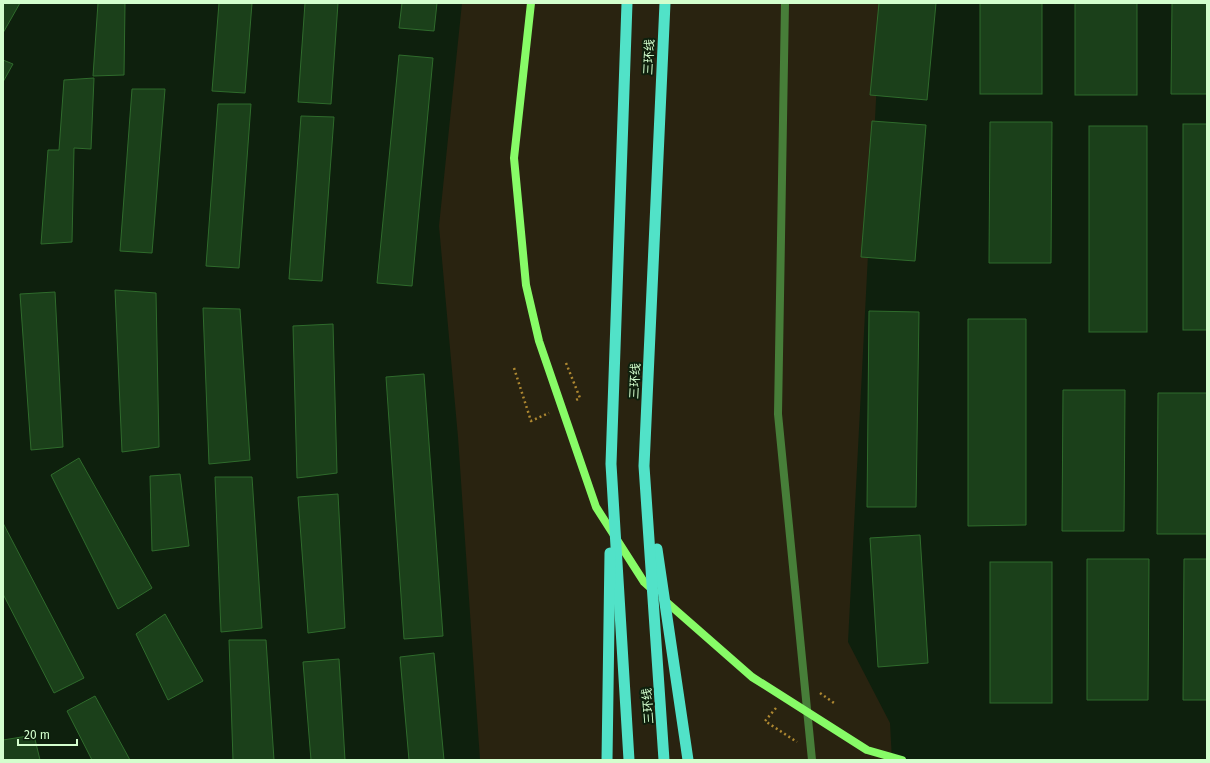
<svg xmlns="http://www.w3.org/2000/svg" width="1210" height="763" viewBox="0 0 1210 763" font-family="'Fira Sans','Noto Sans SC',sans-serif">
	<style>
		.green { fill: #292310 }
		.building { fill: #1b401a; stroke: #2f6b2c }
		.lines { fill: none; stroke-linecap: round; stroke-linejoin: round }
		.path { stroke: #ae8831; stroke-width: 2.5; stroke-dasharray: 2 3; stroke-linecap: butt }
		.minor { stroke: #477e39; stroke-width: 8 }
		.secondary { stroke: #87fb67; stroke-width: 8 }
		.trunk { stroke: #51e2c8; stroke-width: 11 }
		.labels { text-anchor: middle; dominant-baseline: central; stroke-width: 4; stroke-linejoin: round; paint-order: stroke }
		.street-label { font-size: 12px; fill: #d3fecd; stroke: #0e200d }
	</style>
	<rect width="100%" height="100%" fill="#0e200d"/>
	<path class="green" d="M462 3H881L848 642 890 723 892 760H480L458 437 439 226Z"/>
	<g class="building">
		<path d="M3 3H20L3 33Z"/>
		<path d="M98 3H125L124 75 93 76Z"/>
		<path d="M219 3H252L245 93 212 91Z"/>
		<path d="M305 3H338L331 104 298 102Z"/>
		<path d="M402 3H437L434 31 399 28Z"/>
		<path d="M879 3H936L927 100 870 95Z"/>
		<rect x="980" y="3" width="62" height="91"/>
		<rect x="1075" y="3" width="62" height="92"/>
		<path d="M1172 3H1207V94H1171Z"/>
		<path d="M399 55 433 58 412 286 377 283Z"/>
		<path d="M3 60 13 64 3 82Z"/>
		<path d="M94 78 91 149 74 148 72 242 41 244 48 150H59L64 80Z"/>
		<path d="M132 89H165L152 253 120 251Z"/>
		<path d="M218 104H251L239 268 206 266Z"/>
		<path d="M301 116 334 117 322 281 289 279Z"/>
		<path d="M872 121 926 125 915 261 861 257Z"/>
		<path d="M990 122H1052L1051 263H989Z"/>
		<rect x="1183" y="124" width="24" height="206"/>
		<rect x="1089" y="126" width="58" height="206"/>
		<path d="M115 290 156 293 159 447 122 452Z"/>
		<path d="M55 292 63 447 31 450 20 294Z"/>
		<path d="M203 308 240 309 250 460 209 464Z"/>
		<path d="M869 311 919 312 916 507H867Z"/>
		<path d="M968 319H1026V525L968 526Z"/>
		<path d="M333 324 337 473 297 478 293 326Z"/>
		<path d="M424 374 443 636 404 639 386 377Z"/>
		<path d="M1063 390H1125L1124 531H1062Z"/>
		<path d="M1158 393H1207V534H1157Z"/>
		<path d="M79 458 152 588 118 609 51 475Z"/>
		<path d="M180 474 189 546 152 551 150 476Z"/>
		<path d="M215 477H252L262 628 221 632Z"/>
		<path d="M338 494 345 628 308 633 298 497Z"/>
		<path d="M3 523 84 678 54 693 3 594Z"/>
		<path d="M920 535 928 663 878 667 870 538Z"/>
		<path d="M1087 559H1149L1148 700H1087Z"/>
		<path d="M1184 559H1207V700H1183Z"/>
		<rect x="990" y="562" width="62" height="141"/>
		<path d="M165 614 203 681 168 700 136 634Z"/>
		<path d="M229 640H266L274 760H233Z"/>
		<path d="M434 653 444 760H409L400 657Z"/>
		<path d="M339 659 345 760H311L303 662Z"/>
		<path d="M95 696 130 760H92L67 711Z"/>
		<path d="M34 735 40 760H3V740Z"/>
	</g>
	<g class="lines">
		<g class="path">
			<path d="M566 363 580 398 574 401"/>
			<path d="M514 368 531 421 549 413"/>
			<path d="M820 693 834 703"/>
			<path d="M776 708 765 721 797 742"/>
		</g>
		<path class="minor" d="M785 3 778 414 812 760"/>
		<g class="secondary">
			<path d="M531 3 514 158 526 285 539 341 596 507 644 582 654 591"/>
			<path d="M663 599 752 677 867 750 902 760"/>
		</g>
		<g class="trunk">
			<path d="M627 3 611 464 629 760"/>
			<path d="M657 549 688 760"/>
			<path d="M607 760 610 553"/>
			<path d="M664 760 644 466 665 3"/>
		</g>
	</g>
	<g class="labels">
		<g class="street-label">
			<text transform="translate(649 57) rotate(-87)">三环线</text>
			<text transform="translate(635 381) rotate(-87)">三环线</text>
			<text transform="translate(648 706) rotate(-94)">三环线</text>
		</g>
	</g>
	<rect width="1210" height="763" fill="none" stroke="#d3fecd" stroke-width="8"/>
	<path d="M18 739v6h59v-6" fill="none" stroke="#d3fecd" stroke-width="2"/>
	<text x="24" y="739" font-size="12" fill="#d3fecd" stroke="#0e200d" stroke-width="3" paint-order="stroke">20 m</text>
</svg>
